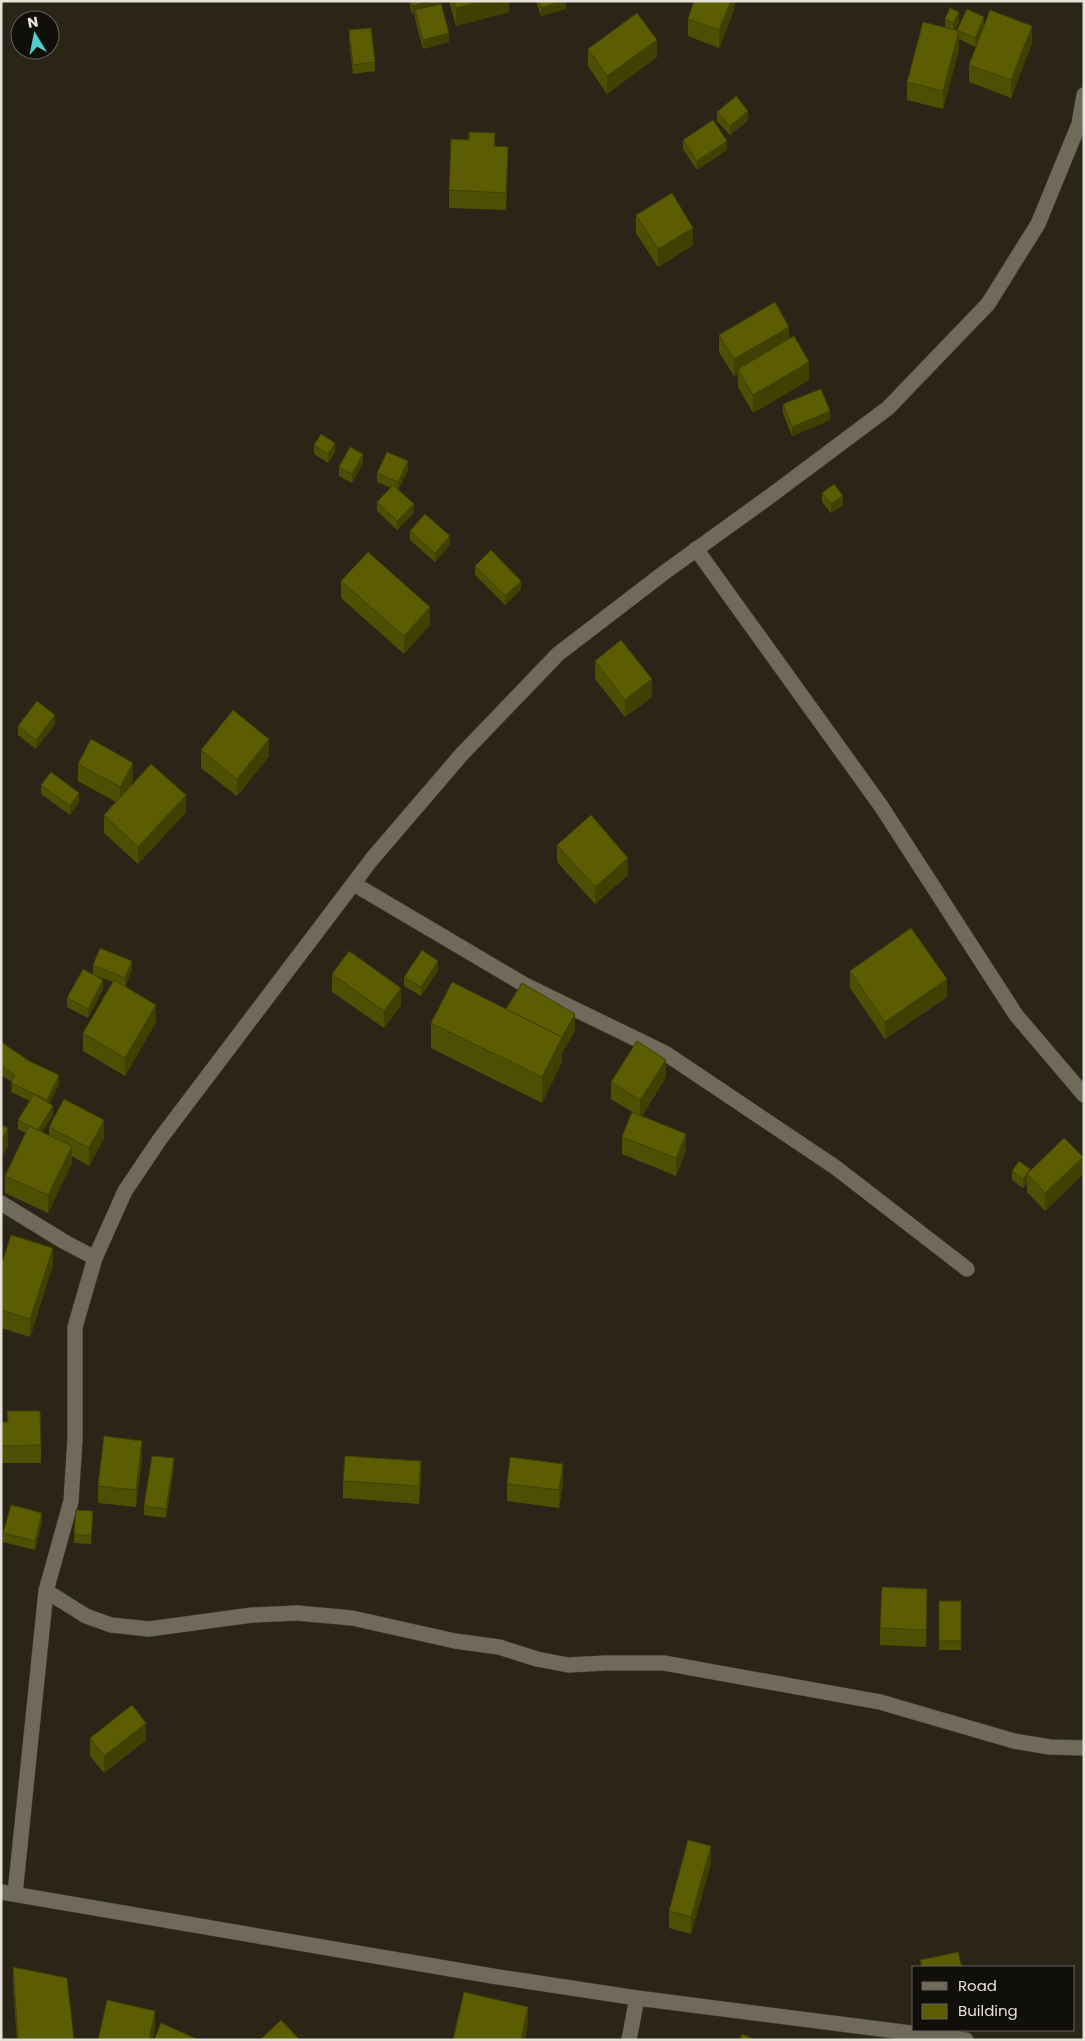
<svg xmlns="http://www.w3.org/2000/svg" width="1085" height="2041" viewBox="0 0 1085 2041" font-family="Poppins,sans-serif">
	<style>
		.lines { fill: none; stroke-linecap: round; stroke-linejoin: round }
		.minor-casing { stroke: #464137; stroke-width: 16 }
		.minor { stroke: #706a5a; stroke-width: 15 }
		.wall { fill: #4f4f03 }
		.shaded-wall { fill: #404002 }
		.building { fill: #5c5c03; stroke: #404002 }
	</style>
	<rect width="100%" height="100%" fill="#2b2518"/>
	<g class="lines">
		<defs>
			<g id="minor">
				<path d="M696 549 881 806 1016 1015 1084 1095"/>
				<path d="M354 884 525 985 665 1053 835 1167 967 1269"/>
				<path d="M1 1203 63 1241 95 1258"/>
				<path d="M46 1591 86 1616 111 1625 149 1629 252 1615 297 1613 352 1618 455 1641 499 1647 537 1659 568 1665 606 1663H664L880 1702 1014 1741 1050 1747 1084 1748"/>
				<path d="M1 1892 492 1976 637 1998 966 2040"/>
				<path d="M15 1894 46 1591 71 1501 75 1439V1327L95 1258 125 1191 160 1139 372 859 462 754 558 654 665 572 769 497 888 408 988 304 1038 224 1079 124 1084 95"/>
				<path d="M629 2040 637 1998"/>
			</g>
		</defs>
		<use href="#minor" class="minor-casing"/>
		<use href="#minor" class="minor"/>
	</g>
	<g class="wall">
		<path d="M409 1H442V6L449 42 423 49 415 19V14L412 15Z"/>
		<path d="M449 1H509V12L456 26Z"/>
		<path d="M536 1H566V9L541 16Z"/>
		<path d="M735 1V7L719 48 688 36V19Z"/>
		<path d="M945 19 959 21 954 30 957 31V30L984 25 1032 43 1011 98 969 82V65L981 34 975 47 959 39V49L943 109 907 100V82L945 28Z"/>
		<path d="M349 30 375 62V71L353 74 349 39Z"/>
		<path d="M588 49 657 57 607 94 588 66Z"/>
		<path d="M717 112 748 120 730 135 717 121Z"/>
		<path d="M683 140 727 150 697 170 683 149Z"/>
		<path d="M495 146 508 164 506 210 449 208V190Z"/>
		<path d="M636 215 693 245 658 267 636 233Z"/>
		<path d="M719 335 789 339 809 380 753 413 738 387V374L734 376 719 352Z"/>
		<path d="M783 404 830 420 792 436 783 413Z"/>
		<path d="M314 445 335 452 328 463 314 454Z"/>
		<path d="M363 463 352 483 339 476V467Z"/>
		<path d="M408 470 398 490 414 513 397 530 377 511V502L391 488 377 482V473Z"/>
		<path d="M822 493 843 505 831 513 822 502Z"/>
		<path d="M410 531 450 545 435 562 410 540Z"/>
		<path d="M475 566 521 589 505 605 475 575Z"/>
		<path d="M341 581 430 625 404 654 341 598Z"/>
		<path d="M595 661 652 697 625 717 595 679Z"/>
		<path d="M55 724 36 749 18 735V726Z"/>
		<path d="M201 750 269 756 237 796 201 768Z"/>
		<path d="M78 764 133 780 130 787 186 812 138 864 104 833V815L116 802 78 781Z"/>
		<path d="M41 785 79 802 70 815 41 794Z"/>
		<path d="M557 845 628 875 595 904 557 862Z"/>
		<path d="M93 965 132 970 125 986 156 1022 125 1076 83 1051V1033L113 982 94 975 103 989 88 1018 67 1007V998L93 974Z"/>
		<path d="M438 970 421 996 404 986V977Z"/>
		<path d="M850 971 947 997 885 1039 850 988Z"/>
		<path d="M332 974 401 1005 384 1028 332 992Z"/>
		<path d="M506 1009 575 1031 562 1053V1062L542 1103 431 1048V1023Z"/>
		<path d="M1 1042 59 1084 49 1104 53 1115 42 1132 49 1135V1127L104 1138 89 1166 72 1156V1163L48 1213 5 1193V1176L26 1133 18 1129V1120L30 1101 11 1092 12 1082 1 1075Z"/>
		<path d="M666 1077 642 1116 686 1151 676 1176 622 1154V1137L632 1112 611 1099V1082Z"/>
		<path d="M1012 1171H1030L1083 1174 1045 1211 1027 1192V1182L1023 1188 1012 1180Z"/>
		<path d="M53 1265 30 1337 1 1328V1266Z"/>
		<path d="M7 1411 41 1445V1463H1V1422H7Z"/>
		<path d="M142 1458 136 1507 98 1503V1486Z"/>
		<path d="M174 1467 166 1518 144 1515V1506Z"/>
		<path d="M421 1479 419 1504 343 1498V1481Z"/>
		<path d="M563 1481 559 1508 507 1501V1484Z"/>
		<path d="M93 1520 91 1544 74 1543V1534Z"/>
		<path d="M42 1522 35 1550 3 1542V1533Z"/>
		<rect x="939" y="1601" width="22" height="49"/>
		<path d="M927 1606 926 1647 880 1645V1628Z"/>
		<path d="M90 1738 146 1740 104 1773 90 1756Z"/>
		<path d="M711 1863 691 1934 669 1928V1911Z"/>
		<path d="M13 1967 74 2039V2040H17L13 1985Z"/>
	</g>
	<g class="shaded-wall">
		<path d="M430 1H442V7L415 10V14L412 15V6Z"/>
		<path d="M483 1H509V12L456 26V8Z"/>
		<path d="M561 1H566V9L541 16V8Z"/>
		<path d="M731 1H735V7L719 48V30Z"/>
		<path d="M959 12V21L953 32V23Z"/>
		<path d="M984 17V26L975 47V38Z"/>
		<path d="M1032 26V43L1011 98V80Z"/>
		<path d="M959 31V49L943 109V91Z"/>
		<path d="M449 33V42L423 49V40Z"/>
		<path d="M657 40V57L607 94V76Z"/>
		<path d="M748 111V120L730 135V126Z"/>
		<path d="M727 141V150L697 170V161Z"/>
		<path d="M508 147V164L506 210V193Z"/>
		<path d="M693 228V245L658 267V249Z"/>
		<path d="M789 327V344L738 369V374L734 376V359Z"/>
		<path d="M809 362V380L753 413V395Z"/>
		<path d="M830 411V420L792 436V427Z"/>
		<path d="M335 443V452L328 463V454Z"/>
		<path d="M363 454V463L352 483V474Z"/>
		<path d="M408 461V470L398 491V482Z"/>
		<path d="M843 496V505L831 513V504Z"/>
		<path d="M414 504V513L397 530V521Z"/>
		<path d="M450 536V545L435 562V553Z"/>
		<path d="M521 581V589L505 605V596Z"/>
		<path d="M430 607V625L404 654V636Z"/>
		<path d="M652 679V697L625 717V700Z"/>
		<path d="M55 715V724L36 749V740Z"/>
		<path d="M269 739V756L237 796V779Z"/>
		<path d="M133 763V780L120 804V787Z"/>
		<path d="M79 793V802L70 815V806Z"/>
		<path d="M186 795V812L138 864V847Z"/>
		<path d="M628 858V875L595 904V887Z"/>
		<path d="M132 961V970L125 987V978Z"/>
		<path d="M438 961V970L421 996V987Z"/>
		<path d="M947 979V997L885 1039V1022Z"/>
		<path d="M103 980V989L88 1018V1009Z"/>
		<path d="M401 988V1005L384 1028V1011Z"/>
		<path d="M156 1005V1022L125 1076V1058Z"/>
		<path d="M575 1014V1031L562 1053V1062L542 1103V1077L559 1040Z"/>
		<path d="M666 1060V1077L640 1118V1100Z"/>
		<path d="M59 1075V1084L47 1109V1100Z"/>
		<path d="M2 1077V1094L1 1096V1078Z"/>
		<path d="M53 1106V1115L37 1140V1131Z"/>
		<path d="M104 1120V1138L89 1166V1148Z"/>
		<path d="M8 1128V1146L1 1158V1141Z"/>
		<path d="M686 1134V1151L676 1176V1158Z"/>
		<path d="M72 1146V1163L48 1213V1195Z"/>
		<path d="M1083 1157V1174L1045 1211V1193Z"/>
		<path d="M1030 1169V1178L1027 1174V1182L1023 1188V1179Z"/>
		<path d="M53 1248V1265L30 1337V1319Z"/>
		<path d="M142 1441V1458L136 1507V1490Z"/>
		<path d="M174 1458V1467L166 1518V1509Z"/>
		<path d="M421 1461V1479L419 1504V1486Z"/>
		<path d="M563 1464V1481L559 1508V1490Z"/>
		<path d="M93 1511V1520L91 1544V1536Z"/>
		<path d="M42 1513V1522L35 1550V1541Z"/>
		<path d="M927 1589V1606L926 1647V1630Z"/>
		<path d="M146 1723V1740L104 1773V1756Z"/>
		<path d="M711 1846V1863L691 1934V1917Z"/>
		<path d="M528 2007V2024L525 2040H521Z"/>
		<path d="M155 2011V2028L153 2040H149Z"/>
	</g>
	<g class="building">
		<path d="M411 1H430L412 6Z"/>
		<path d="M454 1H483L456 8Z"/>
		<path d="M539 1H561L541 8Z"/>
		<path d="M694 1H731L719 30 688 19Z"/>
		<path d="M441 4 449 33 423 40 415 10Z"/>
		<path d="M950 8 959 12 953 23 945 19Z"/>
		<path d="M967 9 984 17 975 38 957 30Z"/>
		<path d="M990 10 1032 26 1011 80 969 65Z"/>
		<path d="M637 13 657 40 607 76 588 49Z"/>
		<path d="M923 22 959 31 943 91 907 82Z"/>
		<path d="M371 28 375 62 353 65 349 30Z"/>
		<path d="M736 96 748 111 730 126 717 112Z"/>
		<path d="M713 120 727 141 697 161 683 140Z"/>
		<path d="M469 132 495 133 494 146 508 147 506 193 449 190 451 139 469 140Z"/>
		<path d="M672 193 693 228 658 249 636 215Z"/>
		<path d="M775 302 789 327 734 359 719 335Z"/>
		<path d="M794 336 809 362 753 395 738 369Z"/>
		<path d="M821 389 830 411 792 427 783 404Z"/>
		<path d="M321 434 335 443 328 454 314 445Z"/>
		<path d="M350 447 363 454 352 474 339 467Z"/>
		<path d="M387 452 408 461 398 482 377 473Z"/>
		<path d="M834 484 843 496 831 504 822 493Z"/>
		<path d="M393 485 414 504 397 521 377 502Z"/>
		<path d="M425 514 450 536 435 553 410 531Z"/>
		<path d="M491 550 521 581 505 596 475 566Z"/>
		<path d="M368 552 430 607 404 636 341 581Z"/>
		<path d="M621 640 652 679 625 700 595 661Z"/>
		<path d="M37 701 55 715 36 740 18 726Z"/>
		<path d="M233 710 269 739 237 779 201 750Z"/>
		<path d="M91 739 133 763 120 787 78 764Z"/>
		<path d="M151 764 186 795 138 847 104 815Z"/>
		<path d="M51 772 79 793 70 806 41 785Z"/>
		<path d="M591 815 628 858 595 887 557 845Z"/>
		<path d="M911 928 947 979 885 1022 850 971Z"/>
		<path d="M100 948 132 961 125 978 93 965Z"/>
		<path d="M422 950 438 961 421 987 404 977Z"/>
		<path d="M349 951 401 988 384 1011 332 974Z"/>
		<path d="M83 969 103 980 88 1009 67 998Z"/>
		<path d="M114 980 156 1005 125 1058 83 1033Z"/>
		<path d="M452 982 562 1037 542 1077 431 1023Z"/>
		<path d="M522 983 575 1014 562 1037 506 1009Z"/>
		<path d="M637 1041 666 1060 640 1100 611 1082Z"/>
		<path d="M1 1042 29 1061 59 1075 47 1100 11 1083 15 1075 1 1066Z"/>
		<path d="M34 1094 53 1106 38 1130 29 1126 18 1120Z"/>
		<path d="M64 1099 104 1120 89 1148 49 1127Z"/>
		<path d="M632 1112 686 1134 676 1158 622 1137Z"/>
		<path d="M1 1125 8 1128 1 1141Z"/>
		<path d="M29 1126 72 1146 48 1195 5 1176Z"/>
		<path d="M1064 1138 1083 1157 1045 1193 1027 1174Z"/>
		<path d="M1019 1161 1030 1169 1023 1179 1012 1171Z"/>
		<path d="M11 1235 53 1248 30 1319 1 1310V1266Z"/>
		<path d="M7 1411H40L41 1445 1 1446V1422H8Z"/>
		<path d="M104 1436 142 1441 136 1490 98 1486Z"/>
		<path d="M152 1456 174 1458 166 1509 144 1506Z"/>
		<path d="M345 1456 421 1461 419 1486 343 1481Z"/>
		<path d="M510 1457 563 1464 559 1490 507 1484Z"/>
		<path d="M11 1505 42 1513 35 1541 3 1533Z"/>
		<path d="M76 1510 93 1511 91 1536 74 1534Z"/>
		<path d="M882 1587 927 1589 926 1630 880 1628Z"/>
		<rect x="939" y="1601" width="22" height="40"/>
		<path d="M132 1705 146 1723 104 1756 90 1738Z"/>
		<path d="M688 1840 711 1846 691 1917 669 1911Z"/>
		<path d="M958 1952 962 1967H922L920 1960Z"/>
		<path d="M13 1967 67 1978 74 2039H18Z"/>
		<path d="M464 1992 528 2007 521 2040H453Z"/>
		<path d="M107 2000 155 2011 149 2040H98Z"/>
		<path d="M281 2020 300 2040H260Z"/>
		<path d="M161 2023 199 2040H154Z"/>
		<path d="M742 2034 756 2040H740Z"/>
	</g>
	<rect width="1085" height="2041" fill="none" stroke="#e6e2da" stroke-width="5"/>
	<rect x="912" y="1966" width="162" height="65" fill="#110f09" stroke="#66635d"/>
	<rect x="922" y="1982" width="25" height="8" fill="#706a5a" stroke="#66635d"/>
	<text x="958" y="1991" font-size="15" fill="#e6e2da">Road</text>
	<rect x="922" y="2004" width="25" height="15" fill="#5c5c03" stroke="#66635d"/>
	<text x="958" y="2016" font-size="15" fill="#e6e2da">Building</text>
	<g transform="translate(35 35) rotate(350)"><circle r="24" fill="#110f09" stroke="#66635d"/>
	<path d="M0-4L9 19L0 12L-9 19Z" fill="#52cdcd"/>
	<text y="-8" font-size="14" font-weight="bold" text-anchor="middle" fill="#e6e2da">N</text>
	</g>
</svg>
